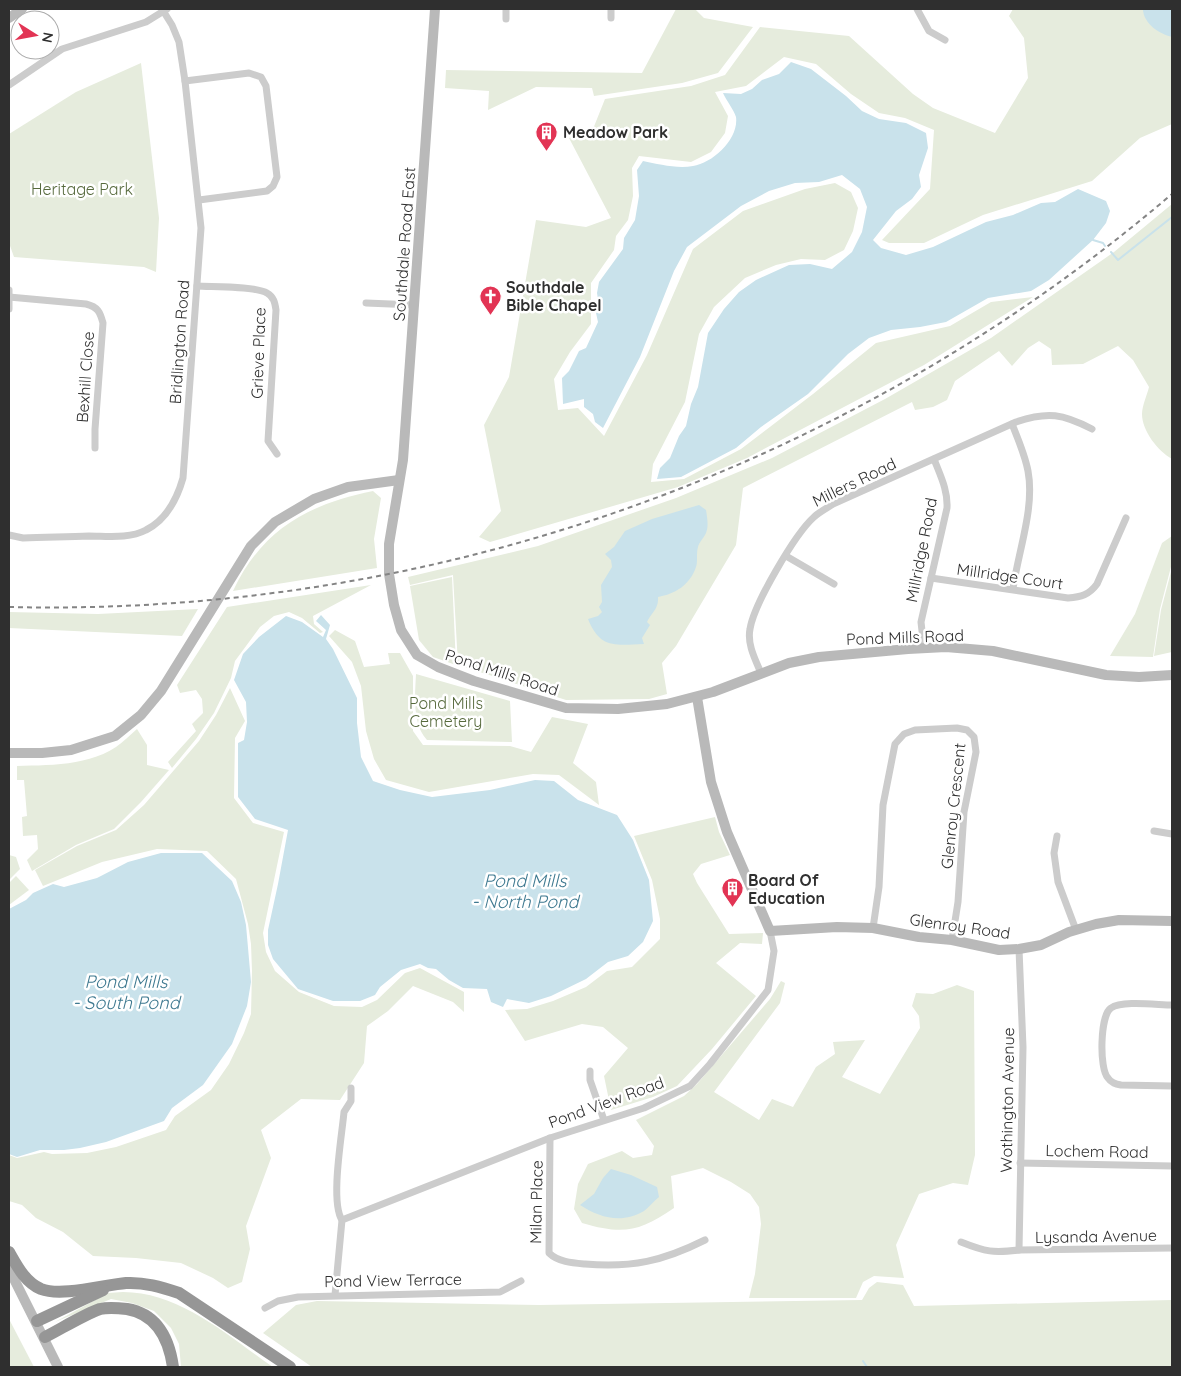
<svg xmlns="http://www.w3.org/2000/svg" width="1181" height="1376" viewBox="0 0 1181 1376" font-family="Quicksand,sans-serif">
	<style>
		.green { fill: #e6ecdd }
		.water { fill: #c9e2eb }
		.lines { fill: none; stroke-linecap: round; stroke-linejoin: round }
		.stream { stroke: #c9e2eb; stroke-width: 2 }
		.street { stroke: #ccc; stroke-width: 7 }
		.secondary { stroke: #b9b9b9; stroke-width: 10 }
		.highway { stroke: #969696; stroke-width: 12 }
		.rail { stroke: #848484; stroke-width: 2; stroke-dasharray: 5 4; stroke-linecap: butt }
		.labels { text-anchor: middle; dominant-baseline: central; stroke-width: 5; stroke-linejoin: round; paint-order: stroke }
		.poi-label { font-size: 16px; font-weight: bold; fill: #2f2f2f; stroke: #fff; text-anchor: start }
		.park-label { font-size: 16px; fill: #576a3d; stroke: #fff }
		.street-label { font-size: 16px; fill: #2f2f2f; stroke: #fff }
		.water-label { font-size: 18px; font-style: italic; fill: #3e7990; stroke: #fff }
	</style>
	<rect width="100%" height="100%" fill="#fff"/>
	<g class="green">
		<path d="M676 9H695L704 18 753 27 718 73 682 83 594 96 592 88 536 87 488 110 489 91 445 88 446 70 642 73Z"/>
		<path d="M1013 9H1172V124L1140 138 1092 181 983 215 924 243H889L882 240 930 189 934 130 905 118 879 113 851 94 816 64 784 57 746 86 715 92 728 116 725 133 711 152 691 162 639 156 632 168 633 196 628 220 616 236 614 250 591 283V324L570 352 554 379 558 410 578 408 604 436 647 355 693 249 743 211 805 189 835 183 851 192 858 208 853 231 844 250 825 260 801 259 776 265 745 278 714 307 699 334 685 402 653 464 651 482 684 479 741 449 813 394 876 343 950 326 991 302 1033 297 924 365 747 458 678 487 490 542 479 537 501 511 484 425 509 377 536 220 586 227 611 218 569 138 593 129 605 99 691 86 725 75 760 27 849 36 913 94 933 108 995 133 1028 78 1024 38 1009 16Z"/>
		<path d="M141 63 159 218 156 272 144 267 14 257 9 243V134L76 92Z"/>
		<path d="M1172 204V459C1158 451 1142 431 1142 414 1142 406 1147 395 1149 387L1133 360 1118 346 1083 364 1052 365 1051 349 1039 341 1028 348 1012 366 999 351 955 381 947 400 933 407 915 410 912 402 743 488 736 545 676 646 662 663 667 694 649 699 566 700 458 665 453 575 410 585 408 577 538 546 676 498 772 458 885 399 991 338 1114 252Z"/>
		<path d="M373 491 381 498 374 539 377 568 233 591C262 529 309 504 373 491Z"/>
		<path d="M1172 536V563L1160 609 1153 657 1110 656 1135 614 1162 543Z"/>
		<path d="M1172 568V652L1154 656 1161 610Z"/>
		<path d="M452 577 456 665 433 657 419 640 410 586Z"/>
		<path d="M371 585 313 616 314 624 323 632 320 633 302 618 289 612 274 616 260 627 235 661 231 678 214 713 196 739 172 768 168 762 196 731 192 724 203 713 202 699 196 690 180 693 177 685 227 607Z"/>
		<path d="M198 609 182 636 9 628V612L98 614Z"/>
		<path d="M335 630 355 641 364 667 390 664 388 653H400L413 676V731L423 745 510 746 531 752 552 717 588 724 573 763 596 782 599 805 559 775 533 774 429 792 386 780 374 759 366 731 361 686 352 662 329 636Z"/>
		<path d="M416 674 510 701 512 742 427 740C412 724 415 695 416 674Z"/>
		<path d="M230 688 245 721 235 738 234 798 253 823 284 832 263 933 266 952 275 971 299 992 334 1006 362 1007 377 1000 405 973 420 968 464 992V1012L453 1002 413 986 388 1011 367 1026 364 1063 340 1100 301 1099 261 1130 271 1158 246 1226 250 1249 242 1282 228 1288 213 1278 181 1263 136 1258 93 1256 63 1232 36 1218 22 1205 9 1201V1155L17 1158 44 1152 52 1154 87 1153 116 1147 166 1130 175 1116 211 1090 229 1064 244 1033 251 1014 252 971 251 944 248 924 236 879 207 851 157 849 102 862 43 886 35 870 77 846 116 830 144 805 199 741 216 715Z"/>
		<path d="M137 729 147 745V765L169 770 141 802 114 829 76 845 32 871 27 860 38 849 37 835 23 836 22 817 27 816 24 780H17V766C49 765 87 766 116 747 123 742 130 735 137 729Z"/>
		<path d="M715 817 719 832 730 855 701 864 693 874 697 883 729 934 763 933 762 944 740 943 716 963 756 996 712 1049 677 1086 653 1097 611 1110 604 1076 628 1048 603 1027 582 1024 525 1041 505 1010 527 1009 553 1001 586 987 607 971 632 967 660 939V919L652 880 634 836Z"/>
		<path d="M9 855 16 857 20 869 9 880Z"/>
		<path d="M16 876 29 890 9 905V883Z"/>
		<path d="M781 981 785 983 780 1003 714 1092 759 1120 772 1099 793 1107 816 1067 835 1054 833 1042 865 1040 842 1077 880 1094 920 1028 919 1016 912 1006 916 993 933 994 957 985 974 991 975 1155 968 1185 953 1183 919 1194 896 1245 904 1278 874 1276 863 1282 856 1298H749L755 1274 761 1224 759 1207 750 1194 731 1182 703 1168 671 1176 674 1208C639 1232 623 1235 582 1223L574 1209 578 1184 588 1164 622 1151 633 1158 652 1155 654 1146 636 1120 684 1096 697 1084 770 999Z"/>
		<path d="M877 1282 903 1285 914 1306 1172 1300V1367H312L263 1333 296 1305 317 1301 539 1305 862 1300 869 1288Z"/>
		<path d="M123 1292C180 1292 228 1336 273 1367H181L179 1344 171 1328 154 1311 132 1303 111 1299 55 1322 108 1293Z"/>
		<path d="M9 1319 34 1367H9Z"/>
	</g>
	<g class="water">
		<path d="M1143 9H1172V37C1159 34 1143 23 1143 9Z"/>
		<path d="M791 62 811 69 846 96 862 111 879 119 906 123 926 133 928 148 919 175 921 187 912 199 896 211 873 240 881 248 906 255 933 247 986 222 1013 215 1041 203 1055 202 1078 189 1106 201 1110 211 1106 223 1093 240 1049 280 1031 291 988 298 946 322 920 327 891 330 869 338 848 354 808 394 761 427 736 448 681 477 657 479 660 468 670 458 679 436 686 426 691 404 698 387 708 333 724 309 739 292 756 280 789 265 810 264 832 269 852 252 862 232 867 207 860 189 842 175 819 182 795 183 769 191 741 206 687 247 674 271 640 357 603 428 595 422 593 414 584 407V399L563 404 562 378 569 371 579 351 586 348 598 322 596 313 599 305 597 293 599 282 623 249 624 238 635 220 639 196 637 170 643 161C658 164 677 169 693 166 713 163 739 139 736 117 734 110 726 100 723 93L741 94 752 89 762 80 779 74Z"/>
		<path d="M699 505 706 510C707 517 709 526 706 533 704 538 699 542 698 547 696 554 698 561 696 567 690 585 675 594 658 597 659 609 651 613 647 622L650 625 642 638 644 644C615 645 600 649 588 619L598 616 602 612 599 607 602 602 601 585 612 567 611 560 605 554 614 547 625 531 652 519Z"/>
		<path d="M321 615 330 625 326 639 333 649 357 698V723L361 757 373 781 400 790 432 797 490 790 535 780 554 781 578 800 617 815 633 840 649 880 653 921 643 942 628 956 608 962 586 979 551 996 529 1003 507 999 503 1007 491 1002 487 989 463 988 449 980 436 969 428 968 420 964 401 970 380 987 375 995 360 1001H333L298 989 273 959 268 945V930L278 884 288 830 255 819 238 797V743L244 740 247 722 246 702 234 680 243 654 259 637 286 616 302 622 323 637 326 630 316 621Z"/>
		<path d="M161 853H202L232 881 241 902 246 925 251 982 247 1006 232 1044 203 1085 172 1108 164 1121 106 1142 80 1148 64 1150H40L17 1157 9 1154V909L26 900 33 893 53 884 64 887 97 878 128 862Z"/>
		<path d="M611 1169 631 1175 657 1187 659 1197C654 1201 649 1207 644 1211 622 1224 600 1218 580 1205L594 1194 603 1178Z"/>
	</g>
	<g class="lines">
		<g class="stream">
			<path d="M1093 240 1103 243 1105 246"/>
			<path d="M1111 252 1118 260 1172 217"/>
			<path d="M863 1361 867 1367"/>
		</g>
		<g class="street">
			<path d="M506 9V19"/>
			<path d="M611 9V18"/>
			<path d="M917 9 929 31 945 40"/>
			<path d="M185 81 249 73 261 77 266 86 277 177 273 186 267 191 199 200"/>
			<path d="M9 85 62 49 146 22 167 9"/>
			<path d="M197 286C212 287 256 286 267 293 274 297 275 303 276 310L268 441 277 454"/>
			<path d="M9 290V309"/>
			<path d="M9 297 86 304C98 307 100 312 103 323L95 429V448"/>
			<path d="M366 303 415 305"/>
			<path d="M1012 424C1018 439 1025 455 1028 471 1035 508 1018 552 1013 589"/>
			<path d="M9 535 23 538C45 537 67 537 89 536 107 536 129 539 146 530 166 520 177 499 183 478L201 228 185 81 179 42 172 25 162 9"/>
			<path d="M786 556 834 584"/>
			<path d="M931 578 1068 598C1081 597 1089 595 1097 584L1126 518"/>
			<path d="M924 648 921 622 947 508C948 490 940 475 934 459"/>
			<path d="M761 673C755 659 747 644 750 629 754 604 795 534 814 517 819 512 827 508 833 504L1016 422C1048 411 1063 414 1092 429"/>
			<path d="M1154 831 1172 834"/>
			<path d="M1057 836 1054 853 1058 882 1076 930"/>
			<path d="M873 928 879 887 883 805 895 744 904 734 915 730 957 728 967 730 974 737 976 752 964 812 958 902 952 940"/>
			<path d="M1019 949 1023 1047 1019 1250"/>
			<path d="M1172 1005C1158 1005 1122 1000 1111 1008 1100 1015 1099 1069 1108 1078 1111 1083 1116 1084 1121 1085L1172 1086"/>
			<path d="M590 1071V1080L604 1120"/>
			<path d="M550 1138 549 1253C558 1262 573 1263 585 1264 632 1268 663 1261 705 1240"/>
			<path d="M1020 1163 1172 1166"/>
			<path d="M342 1220C330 1202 342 1135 344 1112L351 1101V1088"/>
			<path d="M961 1242C986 1252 993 1253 1019 1250L1172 1248"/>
			<path d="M335 1295 342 1220 550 1138 644 1108 690 1086 710 1064 768 990 774 951 770 931"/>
			<path d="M265 1308 278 1301 298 1297 500 1292 521 1281"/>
		</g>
		<g class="secondary">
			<path d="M435 9 403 460 389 544V574L394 605 401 630 417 655 438 667 474 681 566 708 618 709 667 704 713 692 789 663 819 657 908 649 946 647 993 651 1106 675 1139 677 1172 675"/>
			<path d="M9 18 22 9"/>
			<path d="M697 697 711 782 727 832 770 931 837 927 873 928 919 937 952 940 999 950 1019 949 1041 945 1069 932 1096 924 1119 920 1172 921"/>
			<path d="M9 753H42L71 750 115 736 141 715 161 691 251 546 275 522 314 499 348 487 399 480"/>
			<path d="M9 1269 58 1367"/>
		</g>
		<g class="highway">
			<path d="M9 1252C17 1266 25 1282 41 1289 61 1297 104 1285 126 1283 144 1282 161 1287 179 1293L290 1367"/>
			<path d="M37 1321 103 1290"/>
			<path d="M45 1337C61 1329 83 1315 100 1309 109 1307 118 1308 127 1309 157 1314 169 1339 173 1367"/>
		</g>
		<path class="rail" d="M9 607C435 617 848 470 1172 194"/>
	</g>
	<defs>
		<symbol id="building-pin" viewBox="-11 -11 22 30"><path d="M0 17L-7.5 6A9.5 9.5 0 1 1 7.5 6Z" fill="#e23454" stroke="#fff"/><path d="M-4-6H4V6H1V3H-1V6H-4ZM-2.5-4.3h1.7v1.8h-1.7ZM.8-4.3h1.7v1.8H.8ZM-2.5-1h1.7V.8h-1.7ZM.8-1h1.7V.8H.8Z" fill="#fff"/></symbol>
		<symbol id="church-pin" viewBox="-11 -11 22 30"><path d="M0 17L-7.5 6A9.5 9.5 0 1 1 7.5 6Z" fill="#e23454" stroke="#fff"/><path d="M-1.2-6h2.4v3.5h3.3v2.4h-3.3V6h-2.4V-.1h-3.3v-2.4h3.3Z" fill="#fff"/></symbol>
	</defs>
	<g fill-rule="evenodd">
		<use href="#building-pin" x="534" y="120" width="25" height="34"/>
		<use href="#church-pin" x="478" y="284" width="25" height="34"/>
		<use href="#building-pin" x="720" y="876" width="25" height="34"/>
	</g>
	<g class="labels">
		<g class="poi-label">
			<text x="563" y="132">Meadow Park</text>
			<text x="506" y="287">Southdale<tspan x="506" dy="18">Bible Chapel</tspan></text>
			<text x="748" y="880">Board Of<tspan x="748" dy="18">Education</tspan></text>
		</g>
		<g class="park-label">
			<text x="82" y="189">Heritage Park</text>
			<text x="446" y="703">Pond Mills<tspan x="446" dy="18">Cemetery</tspan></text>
		</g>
		<g class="street-label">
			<text transform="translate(404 244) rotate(-86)">Southdale Road East</text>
			<text transform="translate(179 342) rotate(-86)">Bridlington Road</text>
			<text transform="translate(258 353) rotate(-88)">Grieve Place</text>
			<text transform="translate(85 377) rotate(-86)">Bexhill Close</text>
			<text transform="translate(854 482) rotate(-26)">Millers Road</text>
			<text transform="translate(921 550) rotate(-79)">Millridge Road</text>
			<text transform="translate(1010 576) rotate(8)">Millridge Court</text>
			<text transform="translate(905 637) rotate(-2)">Pond Mills Road</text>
			<text transform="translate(502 672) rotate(18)">Pond Mills Road</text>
			<text transform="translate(953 806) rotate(-84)">Glenroy Crescent</text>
			<text transform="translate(960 926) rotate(8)">Glenroy Road</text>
			<text transform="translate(1007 1100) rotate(-89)">Wothington Avenue</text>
			<text transform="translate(606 1102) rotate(-20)">Pond View Road</text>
			<text transform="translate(1097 1151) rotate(1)">Lochem Road</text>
			<text transform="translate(536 1202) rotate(-89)">Milan Place</text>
			<text transform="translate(1096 1236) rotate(-1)">Lysanda Avenue</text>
			<text transform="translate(393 1280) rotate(-1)">Pond View Terrace</text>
		</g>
		<g class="water-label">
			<text x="525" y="880">Pond Mills<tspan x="525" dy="21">- North Pond</tspan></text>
			<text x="126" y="981">Pond Mills<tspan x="126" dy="21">- South Pond</tspan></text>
		</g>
	</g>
	<rect width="1181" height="1376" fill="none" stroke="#2f2f2f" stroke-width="20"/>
	<g transform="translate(35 35) rotate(101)"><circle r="24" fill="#ffffff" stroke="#acacac"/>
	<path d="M0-4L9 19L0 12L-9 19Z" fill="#e23454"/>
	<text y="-8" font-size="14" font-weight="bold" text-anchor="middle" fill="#2f2f2f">N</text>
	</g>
</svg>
